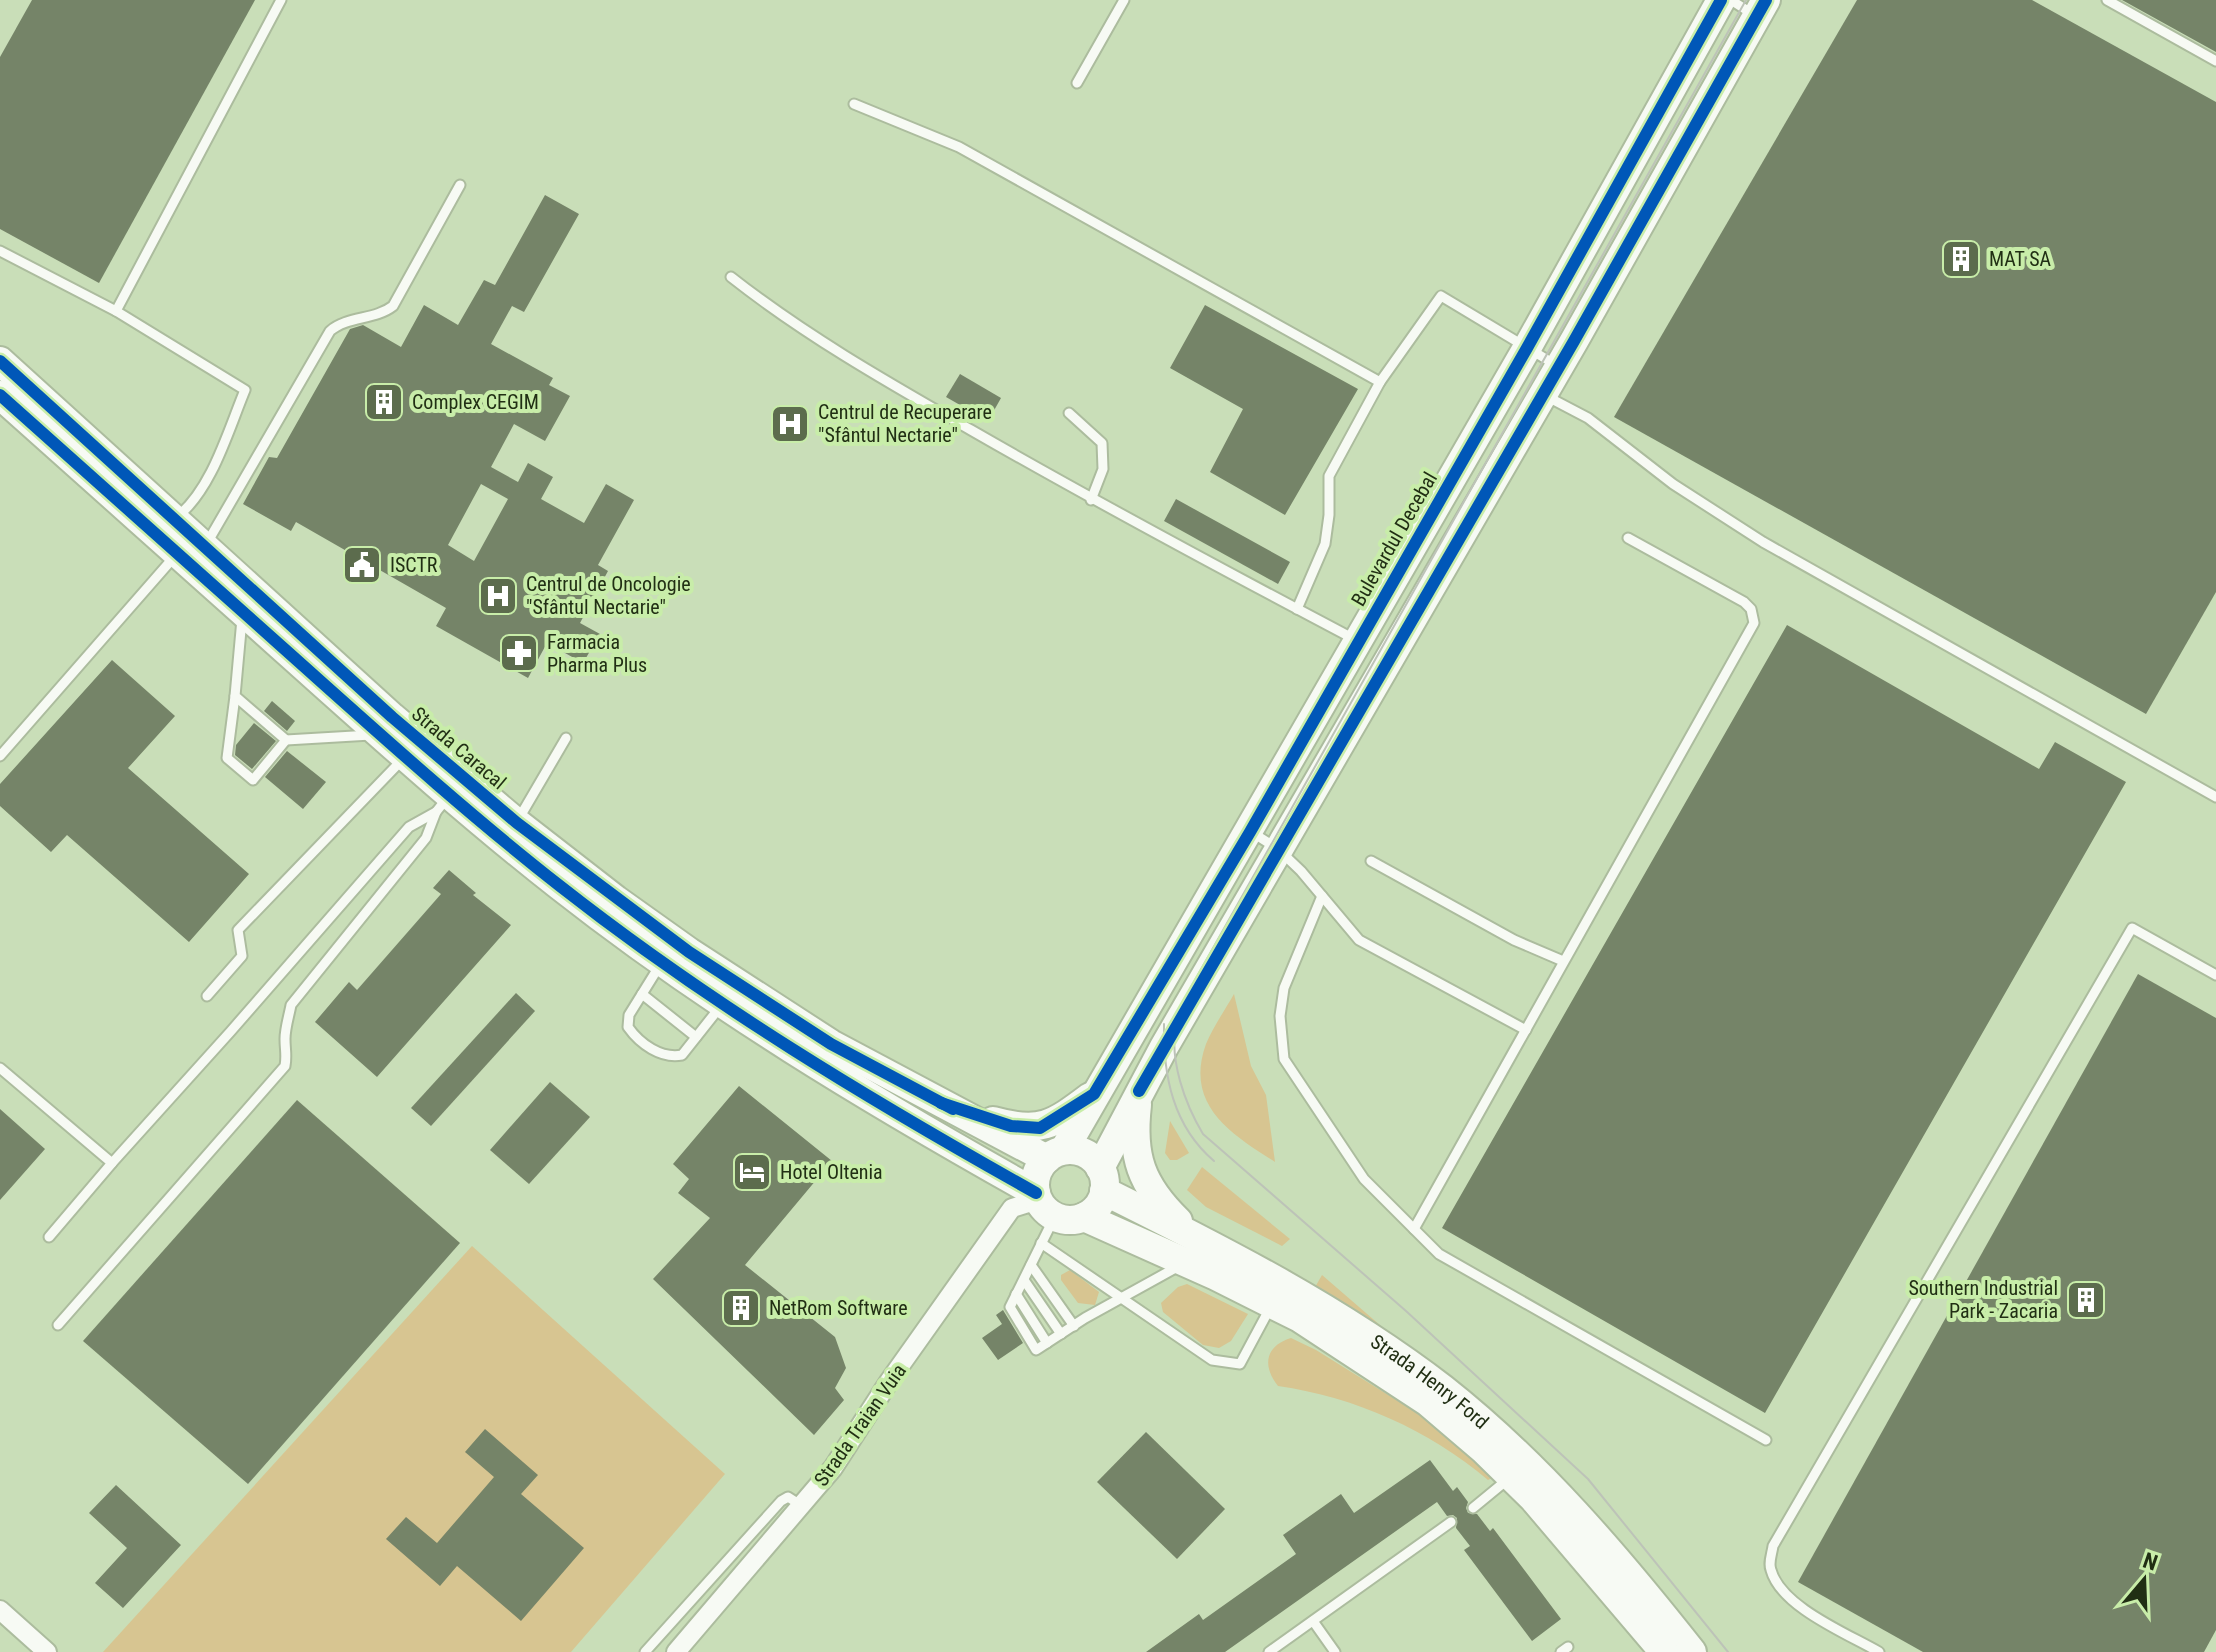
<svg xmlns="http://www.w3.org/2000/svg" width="2216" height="1652" viewBox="0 0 2216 1652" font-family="'Roboto Condensed',sans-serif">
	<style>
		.green { fill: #d7c591 }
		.building { fill: #758468; fill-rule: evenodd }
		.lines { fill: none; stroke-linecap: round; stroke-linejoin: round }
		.service-casing { stroke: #acbc9e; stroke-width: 13 }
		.minor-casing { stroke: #acbc9e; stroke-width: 22 }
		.primary-casing { stroke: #acbc9e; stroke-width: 32 }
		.service { stroke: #f7faf4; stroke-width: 9 }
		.minor { stroke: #f7faf4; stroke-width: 18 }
		.primary { stroke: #f7faf4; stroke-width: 28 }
		.tram { stroke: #bdc3b8; stroke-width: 2 }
		.cycleway-casing { stroke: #c8eda9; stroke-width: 17 }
		.cycleway { stroke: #0057b8; stroke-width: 12 }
		.labels { text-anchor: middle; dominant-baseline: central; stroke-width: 8; stroke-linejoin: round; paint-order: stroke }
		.poi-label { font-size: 20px; fill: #212f14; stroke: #c8eda9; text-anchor: start }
		.street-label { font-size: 20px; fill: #212f14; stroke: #c8eda9 }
	</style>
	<rect width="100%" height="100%" fill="#c9deb8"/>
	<g class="green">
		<path d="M1234 994 1251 1066 1266 1095 1275 1162C1231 1134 1184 1105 1206 1044 1213 1027 1225 1010 1234 994Z"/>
		<path d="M1170 1121 1189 1153 1177 1160H1170L1165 1153Z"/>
		<path d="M1202 1167 1290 1239 1282 1246 1206 1207 1187 1190Z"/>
		<path d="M472 1246 725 1474 571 1652H103Z"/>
		<path d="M1070 1270 1099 1292 1095 1305 1078 1303 1061 1280V1275Z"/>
		<path d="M1322 1275 1433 1371 1314 1289Z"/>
		<path d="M1187 1284 1248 1314 1231 1341 1219 1348 1203 1345 1163 1312 1161 1303 1178 1287Z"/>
		<path d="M1291 1338 1316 1350 1422 1416 1494 1477 1488 1480C1429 1430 1355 1397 1278 1386 1262 1366 1265 1346 1291 1338Z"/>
	</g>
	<g class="building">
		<path d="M32 0H255L99 283 0 229V57Z"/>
		<path d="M1857 0H2032L2216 102V592L2146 714 1614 417Z"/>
		<path d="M2122 0H2216V52Z"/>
		<path d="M545 195 579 214 524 312 512 306 491 344 553 378 549 385 570 396 545 441 514 424 491 467 518 482 528 463 553 477 541 499 584 523 606 484 634 500 598 565 608 571 580 623 600 634 583 663 547 643 528 678 436 626 446 608 296 522 291 531 243 504 269 457 277 458 350 329 363 325 401 347 424 305 458 325 484 280 495 285ZM481 484 508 499 474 561 448 545Z"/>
		<path d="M1205 305 1358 389 1285 515 1210 472 1243 409 1170 368Z"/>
		<path d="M960 374 1001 398 988 421 946 397Z"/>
		<path d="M1176 499 1290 562 1278 584 1164 521Z"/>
		<path d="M1787 625 2039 769 2055 742 2126 782 1765 1413 1442 1228Z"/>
		<path d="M112 660 175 716 128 768 249 874 189 942 67 835 51 852 0 806V784Z"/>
		<path d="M272 701 295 721 287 731 264 711Z"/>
		<path d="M254 723 276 741 252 769 235 755 236 745Z"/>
		<path d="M287 751 326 782 303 809 265 777Z"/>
		<path d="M449 870 476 893 473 895 511 925 377 1077 315 1022 349 982 357 990 441 894 433 888Z"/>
		<path d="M2138 974 2216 1018V1630L2204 1652H1923L1798 1582Z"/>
		<path d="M516 993 535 1011 431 1126 411 1108Z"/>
		<path d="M550 1082 590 1117 529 1184 490 1150Z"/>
		<path d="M739 1086 832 1161 745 1265 835 1337 846 1368 835 1388 844 1400 814 1435 653 1279 710 1218 678 1193 689 1179 673 1164Z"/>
		<path d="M297 1100 460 1243 248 1484 83 1341Z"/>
		<path d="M0 1109 45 1149 0 1200Z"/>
		<path d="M1003 1310 1023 1343 998 1360 982 1338 1002 1324 996 1315Z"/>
		<path d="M485 1429 538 1475 521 1494 584 1548 521 1621 457 1566 440 1586 386 1539 406 1517 437 1543 494 1477 465 1452Z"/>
		<path d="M1146 1432 1225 1509 1177 1559 1097 1482Z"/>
		<path d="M1430 1460 1453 1491 1457 1487 1468 1502 1466 1508 1468 1513 1477 1514 1490 1531 1493 1528 1561 1619 1532 1641 1464 1550 1470 1546 1456 1528 1457 1518 1453 1515 1447 1516 1437 1502 1225 1652H1146L1199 1614 1203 1620 1296 1554 1283 1535 1341 1494 1354 1513Z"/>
		<path d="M116 1485 181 1545 123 1608 95 1583 127 1548 89 1513Z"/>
	</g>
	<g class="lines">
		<defs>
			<g id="service">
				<path d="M1731 0 1754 15"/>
				<path d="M2107 0 2216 61"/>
				<path d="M1077 83 1124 0"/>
				<path d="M854 104 959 147 1380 382"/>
				<path d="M0 251 116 311 245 390C228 431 212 489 177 517"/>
				<path d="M731 277C806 336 889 383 971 430 1098 503 1227 572 1356 640"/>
				<path d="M116 311 281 0"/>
				<path d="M1546 396 1588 418 1673 484 1763 542 2216 797"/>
				<path d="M1069 413 1102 443 1103 469 1091 500"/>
				<path d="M207 543 330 331C347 316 375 320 393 306L460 185"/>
				<path d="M1297 609 1325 544 1329 515V476L1380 382 1441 296 1556 365"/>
				<path d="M242 619 235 696 286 740 371 735"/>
				<path d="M235 696 227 758 253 780 286 740"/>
				<path d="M0 756 175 556"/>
				<path d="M518 820 566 738"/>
				<path d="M1253 833 1278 849 1301 871 1359 940 1526 1030"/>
				<path d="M1371 861 1514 940 1563 961"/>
				<path d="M1322 896 1284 988 1280 1016 1284 1059 1364 1179 1439 1254 1766 1440"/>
				<path d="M660 965 629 1015 628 1027C640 1044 661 1059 682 1055L720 1007"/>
				<path d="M642 994 696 1037"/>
				<path d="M207 996 242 956 238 930 403 759"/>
				<path d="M0 1068 112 1163 231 1031 409 827 436 812"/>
				<path d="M1055 1216 1010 1307 1036 1350 1085 1318 1179 1266"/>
				<path d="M1414 1229 1754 623 1751 609 1744 602 1628 538"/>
				<path d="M49 1237 112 1163"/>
				<path d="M1041 1243 1212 1360 1240 1364 1271 1306"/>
				<path d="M1031 1265 1074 1326"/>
				<path d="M1024 1280 1061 1334"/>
				<path d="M1016 1294 1047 1343"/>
				<path d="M58 1325 285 1066C287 1055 285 1050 285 1039 285 1028 289 1016 291 1005L426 838 436 812 448 797"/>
				<path d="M1473 1508 1507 1480"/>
				<path d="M1313 1621 1335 1652"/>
				<path d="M645 1652 781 1501 788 1497 802 1506"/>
				<path d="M1269 1652 1451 1522"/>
				<path d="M1561 1652 1568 1647"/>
				<path d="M1879 1652C1848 1634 1781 1607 1771 1570 1768 1563 1772 1554 1773 1546L2132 928 2216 975"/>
			</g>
			<g id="minor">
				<path d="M0 1610 47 1652"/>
				<path d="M676 1652 833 1468 890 1380 1012 1208 1038 1200"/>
			</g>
			<g id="primary">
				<path d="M0 361 392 717 517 823 616 900 689 952 831 1044 1047 1159"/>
				<path d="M0 395C93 478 187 562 280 645 372 727 463 810 560 886 710 1004 870 1100 1036 1193"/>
				<path d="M1137 1105C1131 1156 1141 1185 1178 1221"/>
				<path d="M993 1121C1040 1134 1053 1125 1090 1097"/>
				<path d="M1064 1150 1527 348 1721 0"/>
				<circle cx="1070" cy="1185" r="35"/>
				<path d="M1100 1168 1164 1047 1574 341 1766 0"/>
				<path id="s1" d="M1104 1191C1221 1249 1339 1309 1443 1389 1538 1464 1617 1557 1692 1652"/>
				<path d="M1084 1217 1216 1276 1300 1318 1428 1402 1483 1449 1533 1498 1664 1652"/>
			</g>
		</defs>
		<use href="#service" class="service-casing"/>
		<use href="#minor" class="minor-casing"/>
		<use href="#primary" class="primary-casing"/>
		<use href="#service" class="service"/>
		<use href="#minor" class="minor"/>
		<use href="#primary" class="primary"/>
		<g class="tram">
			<path d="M1164 1024C1163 1076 1173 1126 1214 1161"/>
			<path d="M1728 1652 1588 1479 1406 1311 1203 1134C1185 1104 1169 1060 1176 1025 1179 1012 1185 1000 1190 989L1746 0"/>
		</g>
		<defs>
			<g id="cycleway">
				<path d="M0 361 392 717 517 823 689 952 831 1044 953 1109"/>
				<path d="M0 395C93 478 187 562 280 645 372 727 463 810 560 886 710 1004 870 1100 1036 1193"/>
				<path d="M1139 1091 1574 341 1766 0"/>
				<path d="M941 1103 1011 1126 1040 1128 1094 1094 1250 832 1527 348 1721 0"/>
			</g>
		</defs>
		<use href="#cycleway" class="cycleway-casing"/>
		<use href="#cycleway" class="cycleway"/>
	</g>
	<defs>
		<symbol id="building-square" viewBox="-11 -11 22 22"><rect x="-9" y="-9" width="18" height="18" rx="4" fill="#5c6c4d" stroke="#c8eda9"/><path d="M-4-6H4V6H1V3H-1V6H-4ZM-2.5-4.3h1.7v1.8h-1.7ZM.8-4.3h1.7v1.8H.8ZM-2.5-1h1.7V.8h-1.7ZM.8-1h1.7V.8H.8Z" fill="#fff"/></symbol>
		<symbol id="hospital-square" viewBox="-11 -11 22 22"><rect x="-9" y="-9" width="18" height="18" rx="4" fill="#5c6c4d" stroke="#c8eda9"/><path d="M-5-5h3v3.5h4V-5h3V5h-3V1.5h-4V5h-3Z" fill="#fff"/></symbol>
		<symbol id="civic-square" viewBox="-11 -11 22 22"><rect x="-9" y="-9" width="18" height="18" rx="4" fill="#5c6c4d" stroke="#c8eda9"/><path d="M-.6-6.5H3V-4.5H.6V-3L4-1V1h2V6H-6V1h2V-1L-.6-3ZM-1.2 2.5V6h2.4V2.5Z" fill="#fff"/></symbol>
		<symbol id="pharmacy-square" viewBox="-11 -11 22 22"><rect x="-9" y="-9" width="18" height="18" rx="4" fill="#5c6c4d" stroke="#c8eda9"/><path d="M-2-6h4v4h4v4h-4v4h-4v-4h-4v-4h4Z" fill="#fff"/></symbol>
		<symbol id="hotel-square" viewBox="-11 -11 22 22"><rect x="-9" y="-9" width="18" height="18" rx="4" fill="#5c6c4d" stroke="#c8eda9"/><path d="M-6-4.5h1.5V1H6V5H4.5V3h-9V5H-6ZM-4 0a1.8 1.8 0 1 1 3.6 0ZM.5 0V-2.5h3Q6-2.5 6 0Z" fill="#fff"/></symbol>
	</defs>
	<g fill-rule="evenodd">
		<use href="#building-square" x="1939" y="237" width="44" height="44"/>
		<use href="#building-square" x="362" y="380" width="44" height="44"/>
		<use href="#hospital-square" x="768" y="402" width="44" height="44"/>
		<use href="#civic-square" x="340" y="543" width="44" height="44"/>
		<use href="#hospital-square" x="476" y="574" width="44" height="44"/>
		<use href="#pharmacy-square" x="497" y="631" width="44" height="44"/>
		<use href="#hotel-square" x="730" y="1150" width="44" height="44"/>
		<use href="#building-square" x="2064" y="1278" width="44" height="44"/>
		<use href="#building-square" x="719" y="1286" width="44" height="44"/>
	</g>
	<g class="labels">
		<g class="poi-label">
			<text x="1989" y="259">MAT SA</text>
			<text x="412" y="402">Complex CEGIM</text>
			<text x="818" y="412">Centrul de Recuperare<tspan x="818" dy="23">"Sfântul Nectarie"</tspan></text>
			<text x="390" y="565">ISCTR</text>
			<text x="526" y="584">Centrul de Oncologie<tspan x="526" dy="23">"Sfântul Nectarie"</tspan></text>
			<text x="547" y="642">Farmacia<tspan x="547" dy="23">Pharma Plus</tspan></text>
			<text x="780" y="1172">Hotel Oltenia</text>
			<text x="2058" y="1288" text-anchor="end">Southern Industrial<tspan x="2058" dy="23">Park - Zacaria</tspan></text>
			<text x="769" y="1308">NetRom Software</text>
		</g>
		<g class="street-label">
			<text transform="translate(1394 539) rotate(-60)">Bulevardul Decebal</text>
			<text transform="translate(459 748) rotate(40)">Strada Caracal</text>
			<text stroke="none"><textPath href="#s1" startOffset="378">Strada Henry Ford</textPath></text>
			<text transform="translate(860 1425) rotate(-55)">Strada Traian Vuia</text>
		</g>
	</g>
	<g transform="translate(2144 1580) rotate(19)" stroke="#c8eda9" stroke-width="6" paint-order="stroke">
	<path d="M0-6L14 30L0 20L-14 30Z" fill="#212f14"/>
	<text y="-12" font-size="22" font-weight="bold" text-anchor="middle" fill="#212f14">N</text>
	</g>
</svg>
